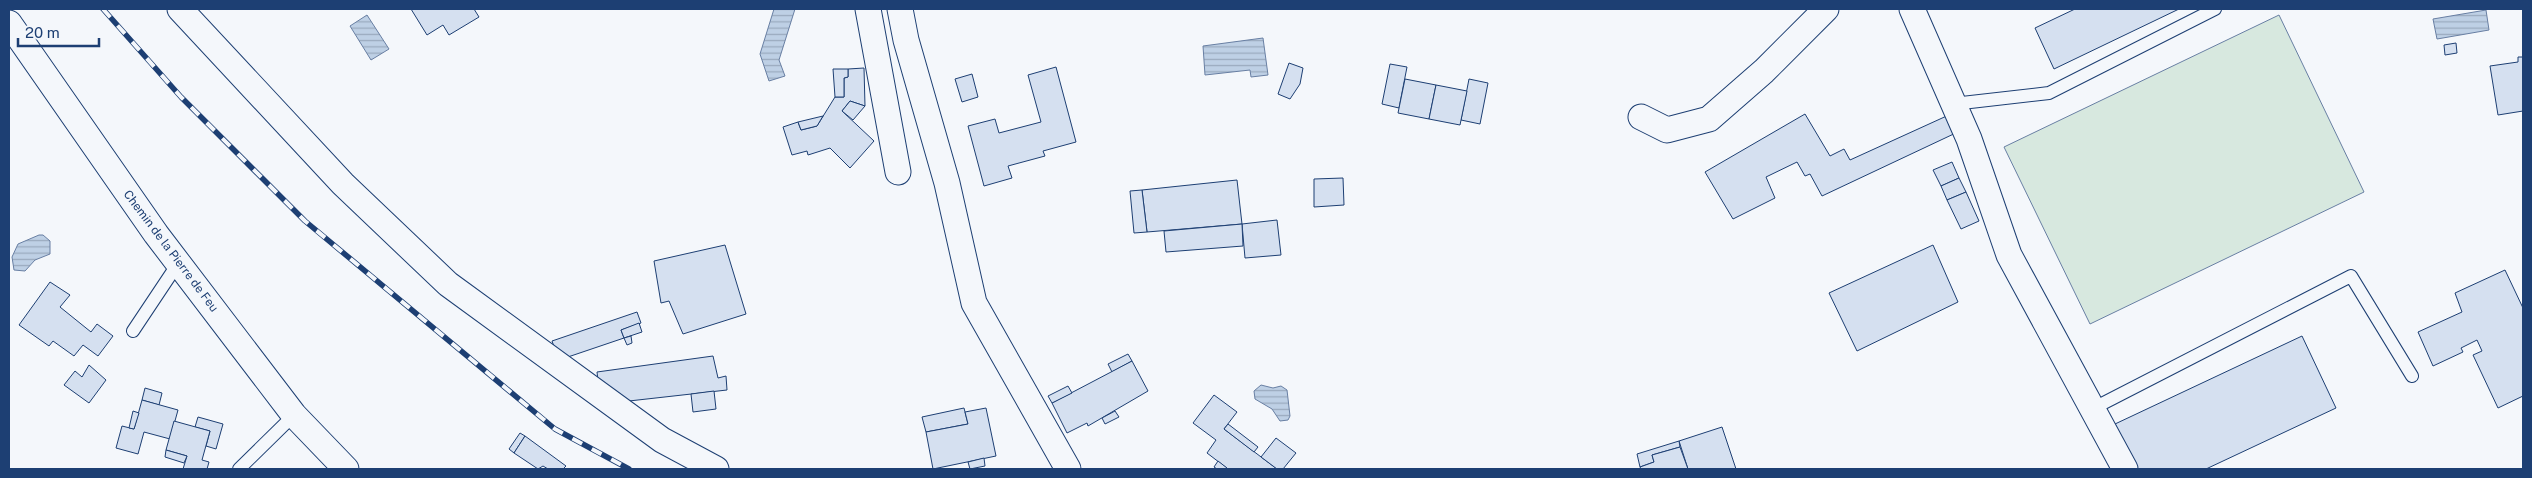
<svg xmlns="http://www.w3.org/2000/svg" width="2532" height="478" viewBox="0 0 2532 478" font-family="'Public Sans',sans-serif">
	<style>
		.grass { fill: #d7e8df; stroke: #687fa3 }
		.water { fill: url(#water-rules); stroke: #687fa3 }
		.building { fill: #d5e0f0; stroke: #1d3f73 }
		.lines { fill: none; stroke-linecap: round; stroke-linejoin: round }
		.service-casing { stroke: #1d3f73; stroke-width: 14 }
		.minor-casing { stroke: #1d3f73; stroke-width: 27 }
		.service { stroke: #f4f7fb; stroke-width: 12 }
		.minor { stroke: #f4f7fb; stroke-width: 25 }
		.rail-casing { stroke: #1d3f73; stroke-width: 5.5 }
		.rail { stroke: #f4f7fb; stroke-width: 4; stroke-dasharray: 11; stroke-linecap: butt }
		.labels { text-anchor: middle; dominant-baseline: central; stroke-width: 4; stroke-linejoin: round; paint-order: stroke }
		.street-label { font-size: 12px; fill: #1d3f73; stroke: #f4f7fb }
	</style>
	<defs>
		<pattern id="water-rules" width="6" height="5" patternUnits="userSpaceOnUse" patternTransform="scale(1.25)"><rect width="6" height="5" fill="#bed0e5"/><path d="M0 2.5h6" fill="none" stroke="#9aaabe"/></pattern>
	</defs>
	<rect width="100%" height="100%" fill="#f4f7fb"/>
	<path class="grass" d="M2279 15 2364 192 2090 324 2004 147Z"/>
	<g class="water">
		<path d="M774 9H795L779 60 785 76 769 81 760 54Z"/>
		<path d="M2486 10 2489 30 2437 39 2433 19Z"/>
		<path d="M367 15 389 49 371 60 350 26Z"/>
		<path d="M1263 38 1268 75 1251 77 1250 70 1205 75 1203 46Z"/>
		<path d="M39 235H43L50 241V254L35 260 25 271 14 270 12 257 18 244Z"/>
		<path d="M1261 385 1273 388 1281 386 1287 390 1290 416 1288 420 1280 421 1272 409 1255 399 1254 391Z"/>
	</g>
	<g class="building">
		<path d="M411 9H474L479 17 449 35 443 25 427 35Z"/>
		<path d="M2075 9H2179L2054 69 2035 28Z"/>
		<path d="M2456 43 2457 53 2445 55 2444 45Z"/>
		<path d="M2518 57H2523V111L2498 115 2490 66 2518 62Z"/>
		<path d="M1289 63 1303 68 1300 84 1290 99 1278 94Z"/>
		<path d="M1390 64 1407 67 1399 108 1382 104Z"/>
		<path d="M1056 67 1076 142 1043 151 1045 156 1008 166 1012 178 984 186 968 126 995 119 999 133 1041 122 1028 75Z"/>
		<path d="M864 68 865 106 850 101 842 111 874 141 850 168 830 148 808 155 807 151 792 155 783 127 798 122 801 130 817 126 835 97H844V78L848 77V69Z"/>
		<path d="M833 69H848V77L844 78V97H835Z"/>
		<path d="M972 74 978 97 962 102 955 79Z"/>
		<path d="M1405 79 1436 85 1429 119 1398 113Z"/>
		<path d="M1469 79 1488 83 1480 124 1461 120Z"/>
		<path d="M1436 85 1467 91 1460 125 1429 119Z"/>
		<path d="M850 101 865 106 853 120 842 111Z"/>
		<path d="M1805 114 1830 156 1844 149 1850 160 1951 114 1960 131 1822 196 1810 174 1805 176 1797 162 1766 177 1775 198 1733 219 1705 172Z"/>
		<path d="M823 116 817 126 801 130 798 122Z"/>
		<path d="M1952 162 1959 178 1941 186 1933 170Z"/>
		<path d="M1343 178 1344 205 1314 207V179Z"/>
		<path d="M1959 178 1966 192 1947 200 1941 186Z"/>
		<path d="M1237 180 1242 224 1147 232 1142 190Z"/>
		<path d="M1142 190 1147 232 1134 233 1130 191Z"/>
		<path d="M1966 192 1979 221 1961 229 1947 200Z"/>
		<path d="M1277 220 1281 255 1245 258 1242 224Z"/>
		<path d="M1242 224 1243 246 1166 252 1164 231Z"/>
		<path d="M725 245 746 314 683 334 669 301 661 303 654 261Z"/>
		<path d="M1933 245 1958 302 1857 351 1829 293Z"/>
		<path d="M2505 270 2523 308V396L2498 408 2473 355 2482 351 2477 340 2461 348 2463 352 2433 366 2418 332 2462 312 2455 293Z"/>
		<path d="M50 282 70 295 60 307 91 332 97 324 113 336 98 356 83 345 74 356 53 341 49 346 19 325Z"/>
		<path d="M637 312 641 323 621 330 624 338 559 360 552 341Z"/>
		<path d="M639 323 642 332 624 338 621 330Z"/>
		<path d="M631 336 632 343 627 345 624 338Z"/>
		<path d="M2302 336 2336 408 2206 469H2135L2115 424Z"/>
		<path d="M1128 354 1132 361 1112 372 1108 364Z"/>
		<path d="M713 356 718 378 726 376 727 390 620 402 599 389 597 372Z"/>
		<path d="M1132 361 1148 391 1088 426 1087 423 1067 433 1052 403Z"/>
		<path d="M89 365 106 380 89 403 64 385 75 371 82 377Z"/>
		<path d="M1068 386 1072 393 1052 403 1048 396Z"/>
		<path d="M145 388 162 393 159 405 142 400Z"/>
		<path d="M714 391 716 409 693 412 691 394Z"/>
		<path d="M1214 395 1237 412 1224 429 1277 469H1228L1207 453 1216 440 1193 423Z"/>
		<path d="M142 400 178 410 170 439 144 432 138 454 116 448 122 426 134 429Z"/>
		<path d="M964 408 968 424 926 432 922 417Z"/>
		<path d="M986 408 996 456 933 469 926 432 968 424 965 412Z"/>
		<path d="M133 411 139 413 134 429 129 428Z"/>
		<path d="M1115 411 1119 417 1105 424 1102 418Z"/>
		<path d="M198 417 223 424 216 449 206 446 210 431 195 427Z"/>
		<path d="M174 421 210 431 202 460 209 462 207 469H183L187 456 166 450Z"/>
		<path d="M1228 424 1258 447 1254 452 1224 429Z"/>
		<path d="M1722 427 1736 469H1688L1679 441Z"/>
		<path d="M520 433 525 436 514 453 509 449Z"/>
		<path d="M525 436 566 466 563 469H548L543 466 538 469 514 453Z"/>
		<path d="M1276 438 1296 453 1283 469H1277L1261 457Z"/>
		<path d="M1679 441 1680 447 1652 455 1654 462 1640 467 1637 454Z"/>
		<path d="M1680 447 1688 469H1641L1640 467 1654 462 1652 455Z"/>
		<path d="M166 450 187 456 184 463 165 457Z"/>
		<path d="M984 458 985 466 970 469 968 462Z"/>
		<path d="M1218 461 1227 468 1226 469H1217L1214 467Z"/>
	</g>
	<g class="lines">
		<defs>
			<g id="service">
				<path d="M1953 104 2049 93 2215 9"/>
				<path d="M133 331 179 262"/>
				<path d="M2092 409 2351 276 2412 376"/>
				<path d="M239 469 294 415"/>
			</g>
			<g id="minor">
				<path d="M180 9 343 184 448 284 662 440 716 469"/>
				<path d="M868 9 898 172"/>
				<path d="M900 9 906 40 947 183 974 303 1068 469"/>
				<path d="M1912 9 1969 139 2009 255 2125 469"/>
				<path d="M9 23 156 234 294 415 346 469"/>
				<path d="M1641 117 1667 130 1709 119 1764 71 1826 9"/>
			</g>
		</defs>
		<use href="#service" class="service-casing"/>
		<use href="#minor" class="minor-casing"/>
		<use href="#service" class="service"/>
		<use href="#minor" class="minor"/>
		<defs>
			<path id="rail" d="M103 9 181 97 305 221 555 429 629 469"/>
		</defs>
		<use href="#rail" class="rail-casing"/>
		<use href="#rail" class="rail"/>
	</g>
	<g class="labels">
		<g class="street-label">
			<text transform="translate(171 251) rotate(53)">Chemin de la Pierre de Feu</text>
		</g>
	</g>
	<rect width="2532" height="478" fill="none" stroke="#1d3f73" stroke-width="20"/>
	<path d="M18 38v8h81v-8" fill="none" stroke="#1d3f73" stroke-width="2.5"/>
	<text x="25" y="38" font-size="15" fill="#1d3f73" stroke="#f4f7fb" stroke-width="4" paint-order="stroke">20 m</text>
</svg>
